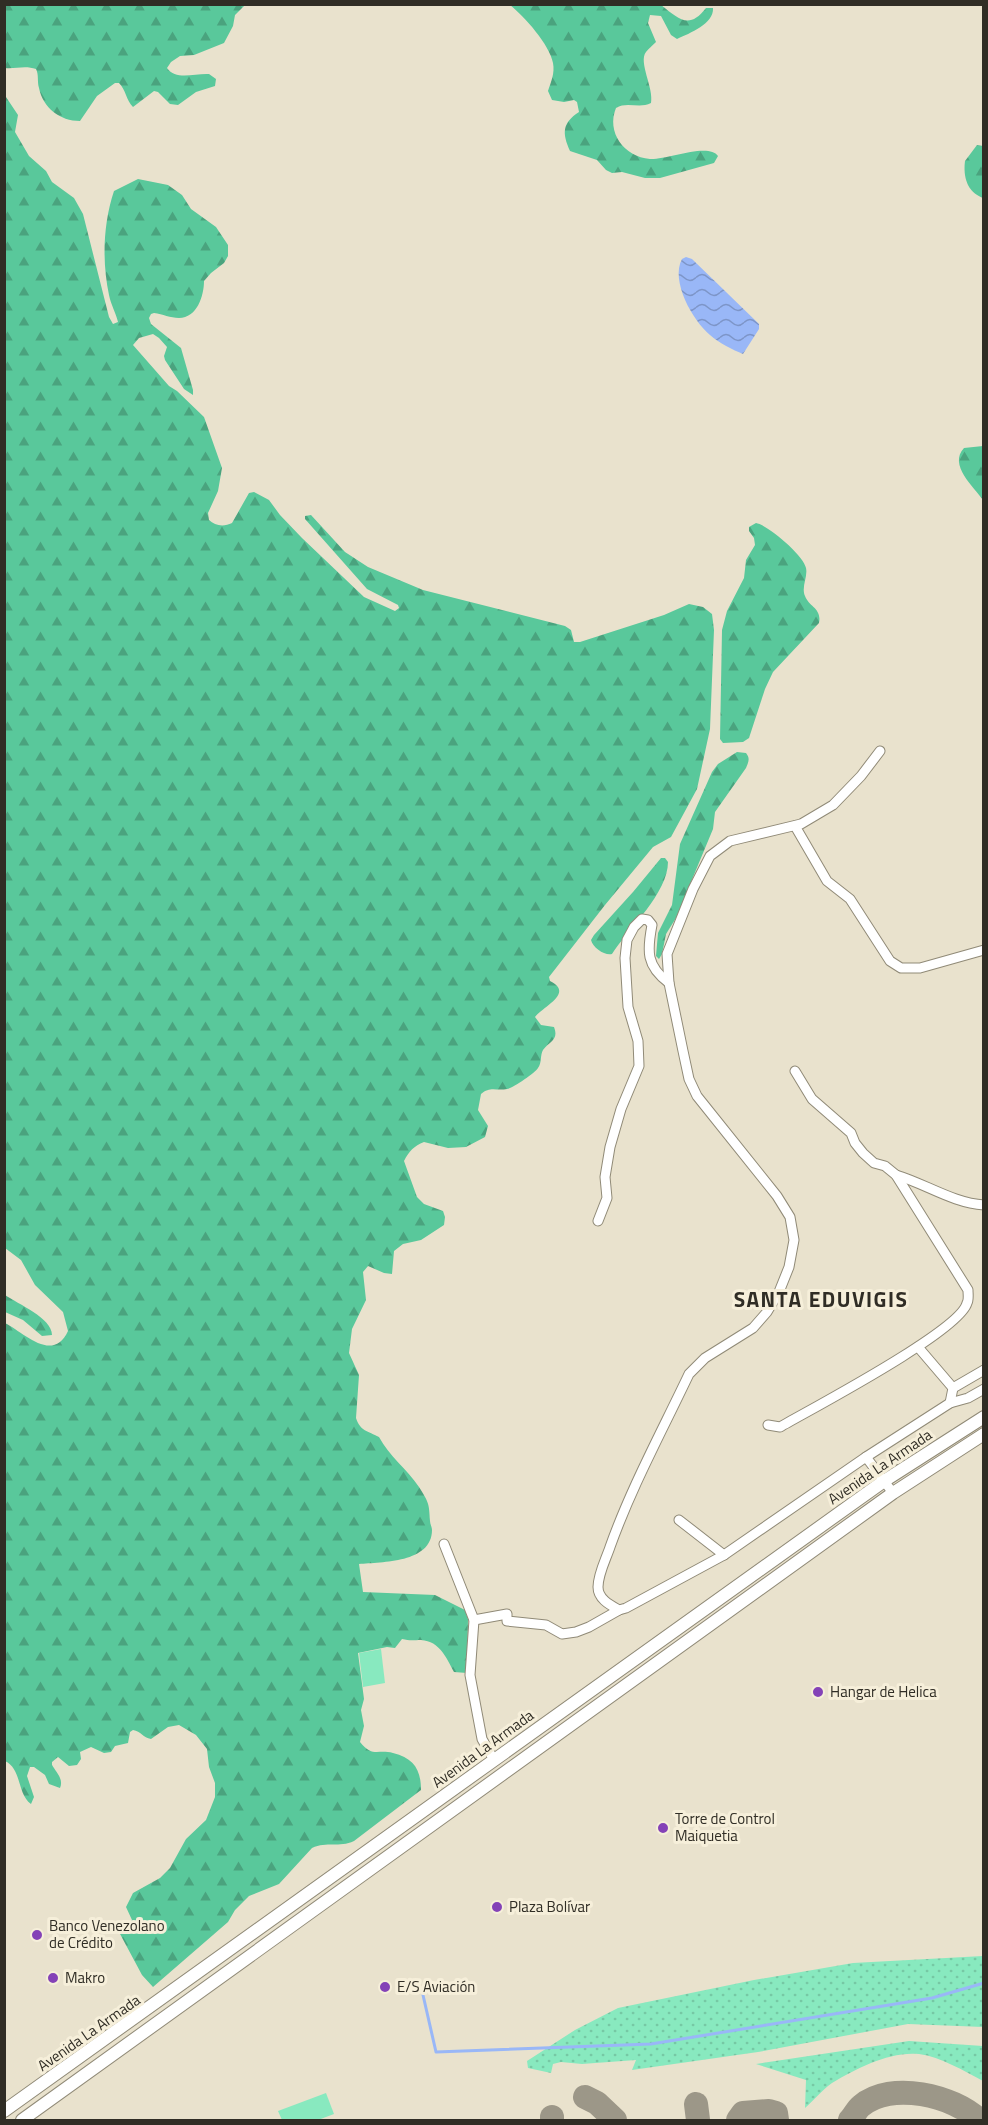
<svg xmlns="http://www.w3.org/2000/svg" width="988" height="2125" font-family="'Titillium Web',sans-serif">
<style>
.grass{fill:url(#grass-dots)}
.forest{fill:url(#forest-firs)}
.garden{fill:#88e9bf}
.water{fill:url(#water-waves)}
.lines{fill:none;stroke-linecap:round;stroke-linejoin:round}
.stream{stroke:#99b7f7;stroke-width:3}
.taxiway{stroke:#9c9788;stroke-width:24}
.minor-casing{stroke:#908a77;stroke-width:11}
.secondary-casing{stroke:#908a77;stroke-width:14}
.minor{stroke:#fff;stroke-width:9}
.secondary{stroke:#fff;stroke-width:12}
.poi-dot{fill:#8442b7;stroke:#f6efda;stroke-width:2}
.labels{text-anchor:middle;stroke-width:6;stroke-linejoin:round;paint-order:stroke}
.street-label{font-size:15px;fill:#302d25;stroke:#f6efda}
.poi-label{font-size:15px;fill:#302d25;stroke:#f6efda;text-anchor:start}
.district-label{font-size:21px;font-weight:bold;letter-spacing:1.5px;fill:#302d25;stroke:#f6efda}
</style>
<defs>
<pattern id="grass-dots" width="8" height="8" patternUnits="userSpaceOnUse" patternTransform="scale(1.5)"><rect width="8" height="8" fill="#88e9bf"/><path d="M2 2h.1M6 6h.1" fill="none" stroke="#76c8a4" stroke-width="1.8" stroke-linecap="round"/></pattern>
<pattern id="forest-firs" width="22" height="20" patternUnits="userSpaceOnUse" patternTransform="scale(1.5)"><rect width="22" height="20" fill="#59c89b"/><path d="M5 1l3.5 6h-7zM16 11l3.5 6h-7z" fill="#4aa37e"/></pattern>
<pattern id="water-waves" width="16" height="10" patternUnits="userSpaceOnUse" patternTransform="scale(1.5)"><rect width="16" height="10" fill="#99b7f7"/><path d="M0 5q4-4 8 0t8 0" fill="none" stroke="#7d95c8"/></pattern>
</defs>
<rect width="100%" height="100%" fill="#e9e2cd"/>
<g class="grass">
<polygon points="983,1956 983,2027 908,2024 758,2052 632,2070 636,2060 582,2064 561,2062 553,2064 551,2073 528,2068 527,2061 575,2030 618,2008 754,1980 853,1963"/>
<path d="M909,2041L983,2046V2081C964,2071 941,2057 919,2054C890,2051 857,2068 832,2083C822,2090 814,2100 805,2108L806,2080L756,2064Z"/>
</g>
<g class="forest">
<path d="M4,5L5,4L245,5L235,15L233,26L224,43L194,55L180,56L171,62L167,68C176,81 195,73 209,74L216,79L215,86L196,92L178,105L170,104L158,92L154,91L133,107C126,100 126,90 119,83H115L97,96L80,121C60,121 43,108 39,88C37,81 39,75 36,69C25,65 16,69 5,68Z"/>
<path d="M510,5H661C679,19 689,30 706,8H713C714,24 690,33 677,39L671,35L661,16L650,15L648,23L656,42C653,45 649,48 646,52C638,62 654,88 651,103C639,109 627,101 616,108C606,132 624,157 650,159C666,160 709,142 718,156L714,163L660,178H645L622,172L612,173L606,170L597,160L570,151C562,133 562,123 579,112L577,102L574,100L564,102L552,100L548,91C551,82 555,73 553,63C550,45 524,16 510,5Z"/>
<path d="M4,94L18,115L15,132L29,156L46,171L52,182L74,198L83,214L109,317L113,324L118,322C116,313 111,305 109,295C102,262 103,224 114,191L138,179L168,185L182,195L191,209L216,227L228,245V256L224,263L211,273L204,281C204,296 197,318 179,318C170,318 163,314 154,313L151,314L149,318L151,324L181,348L193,390V395L184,389L165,360L164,356L167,347L159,338L153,334L139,338L133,345L169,386L177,391L204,417L222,468L218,491L208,513L209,520C215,526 224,527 232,523L249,493L254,492L269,500L280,515L302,538L364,597L395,611L399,608L398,605L367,589L305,519V516L311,515L345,552L368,567L423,590L565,626L571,630L574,642H580L664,615L689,604L703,607L712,614L714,630L710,729L697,789L671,837L653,847L605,905L549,977L550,981C575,993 542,1007 535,1017L541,1025L554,1027C559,1040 550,1041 543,1050C540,1055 542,1063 538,1068C535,1073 513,1088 507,1089C496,1091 490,1086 481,1094L478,1110L488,1126L485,1137L466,1147L448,1148L424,1142C414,1146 409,1151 404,1161L417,1197L424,1204L443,1211L445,1217L444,1225L421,1240L403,1244L394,1251L392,1274L384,1273L368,1266L363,1272L366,1300L352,1329L349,1353L359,1375L356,1418C360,1431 368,1431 379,1437C389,1456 407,1469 419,1487C429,1503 429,1503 430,1521C430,1524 432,1527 432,1530C432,1563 382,1562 359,1564L363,1592L435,1595L465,1610L468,1619L467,1673L454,1672C447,1659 440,1641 421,1640C414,1640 410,1641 402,1639L395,1648L387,1647L358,1653L364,1699L361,1710L364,1726L360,1742C373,1758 377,1749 393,1753C414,1758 421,1770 421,1790L354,1841C339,1848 327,1841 312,1848L279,1884L249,1896L235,1910L228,1922L153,1987L142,1975L119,1932L132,1920L126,1907L133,1893L160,1878L170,1868L186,1839L206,1820L215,1797V1783L209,1767L207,1749L196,1735L179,1725L168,1727L151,1739C143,1738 141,1731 133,1730L130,1732L128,1743L115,1746L111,1752L104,1753L91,1747L80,1752L81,1759L77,1765L69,1766L58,1757L52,1762V1765C56,1772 64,1779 60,1788L49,1784L45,1775L34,1767H30L27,1776L34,1797L31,1804C17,1794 22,1769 5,1761V1323C23,1332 53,1364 68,1331L63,1312L35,1285L21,1260L5,1248Z"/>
<path d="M977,145L983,146V198C967,192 963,177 965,161Z"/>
<path d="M983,446H984L983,500C974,487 948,465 964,448Z"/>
<path d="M756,523C768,525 804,556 806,568C808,577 801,587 805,596C809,607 822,608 819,623L773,672L765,689L749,738L743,742L723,743L720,739L722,630L727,611L744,578L746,560L755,545L754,538L749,531V527Z"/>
<path d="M737,752L746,753C750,758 749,761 746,768L715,812L713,829L676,918L666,934L662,954L659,959L656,956L658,933L672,905L680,844L712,772L718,764Z"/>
<path d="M661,858H665L668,862C668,893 629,928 612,954C605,956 593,948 591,940L594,935L633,892Z"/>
<path d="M5,1295C18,1304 52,1318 52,1335L42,1336L23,1320L5,1312Z"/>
</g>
<g class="garden">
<polygon points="381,1649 385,1683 363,1687 359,1653"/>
<polygon points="326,2093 334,2114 318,2120 282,2120 278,2111"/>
</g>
<path class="water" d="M686,257L692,259L759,324V329L743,354C733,350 719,343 710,335C693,321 670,281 682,259Z"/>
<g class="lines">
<polyline class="stream" points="423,1995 436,2052 651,2044 932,1998 984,1983"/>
<g class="taxiway">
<polyline points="585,2097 597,2103 615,2120"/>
<polyline points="696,2104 698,2120"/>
<polyline points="552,2120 552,2117"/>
<polyline points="738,2120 743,2113 769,2111 776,2113 777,2120"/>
<path d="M850,2120C854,2116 857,2109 861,2106C891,2080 954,2096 979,2120"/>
</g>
<defs>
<g id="minor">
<path d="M880,751L861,776L833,805L801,824L730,841L710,856L693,889L667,954L669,983L683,1051L689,1079L697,1096L777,1196L790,1217L794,1240L789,1267L779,1292L767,1312L753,1328L705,1358L689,1374C662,1431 631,1488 610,1547C606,1559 598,1574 598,1587C598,1599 610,1605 619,1610L626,1608L724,1555L866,1457L950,1403L968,1398L984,1389"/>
<polyline points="795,826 827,881 850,899 890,961 901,968 920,968 984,950"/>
<path d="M896,1175C926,1184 953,1203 984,1205"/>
<path d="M598,1221L607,1198L605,1177L610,1147L621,1109L639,1066L638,1041L628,1007L625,958L627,940L634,927L642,919L648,920L652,925C647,951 646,966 669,983"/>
<polyline points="918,1347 953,1388 950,1403"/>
<polyline points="953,1388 984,1370"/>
<path d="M768,1425L780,1427C811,1409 960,1331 967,1303C969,1300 968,1294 968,1290L896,1175L885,1166L874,1163L863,1153L855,1143L851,1133L812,1099L795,1071"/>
<polyline points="866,1457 893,1493"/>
<polyline points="679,1520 724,1555"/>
<polyline points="444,1544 474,1620 470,1675 482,1739 494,1760"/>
<polyline points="474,1620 507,1614 507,1621 546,1625 562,1634 576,1632 589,1627 619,1610"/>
</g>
<g id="secondary">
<polyline points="4,2111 884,1481 984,1417"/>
<polyline points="22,2120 893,1493 984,1434"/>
</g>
</defs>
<use href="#minor" class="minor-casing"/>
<use href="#secondary" class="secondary-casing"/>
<use href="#minor" class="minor"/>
<use href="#secondary" class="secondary"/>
</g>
<g class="poi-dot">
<circle cx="818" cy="1692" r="6"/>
<circle cx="663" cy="1828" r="6"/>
<circle cx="497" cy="1907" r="6"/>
<circle cx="37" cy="1935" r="6"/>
<circle cx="53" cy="1978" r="6"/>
<circle cx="385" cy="1987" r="6"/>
</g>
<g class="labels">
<g class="street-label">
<text transform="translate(880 1467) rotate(-34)" y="5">Avenida La Armada</text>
<text transform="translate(483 1749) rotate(-36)" y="5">Avenida La Armada</text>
<text transform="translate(89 2033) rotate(-35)" y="5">Avenida La Armada</text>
</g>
<g class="poi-label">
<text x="830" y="1697">Hangar de Helica</text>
<text x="675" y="1824">Torre de Control<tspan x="675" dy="17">Maiquetia</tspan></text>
<text x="509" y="1912">Plaza Bolívar</text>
<text x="49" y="1931">Banco Venezolano<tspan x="49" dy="17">de Crédito</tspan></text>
<text x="65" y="1983">Makro</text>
<text x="397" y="1992">E/S Aviación</text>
</g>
<g class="district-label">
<text x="821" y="1307">SANTA EDUVIGIS</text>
</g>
</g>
<rect width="988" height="2125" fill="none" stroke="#302d25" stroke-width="12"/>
</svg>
